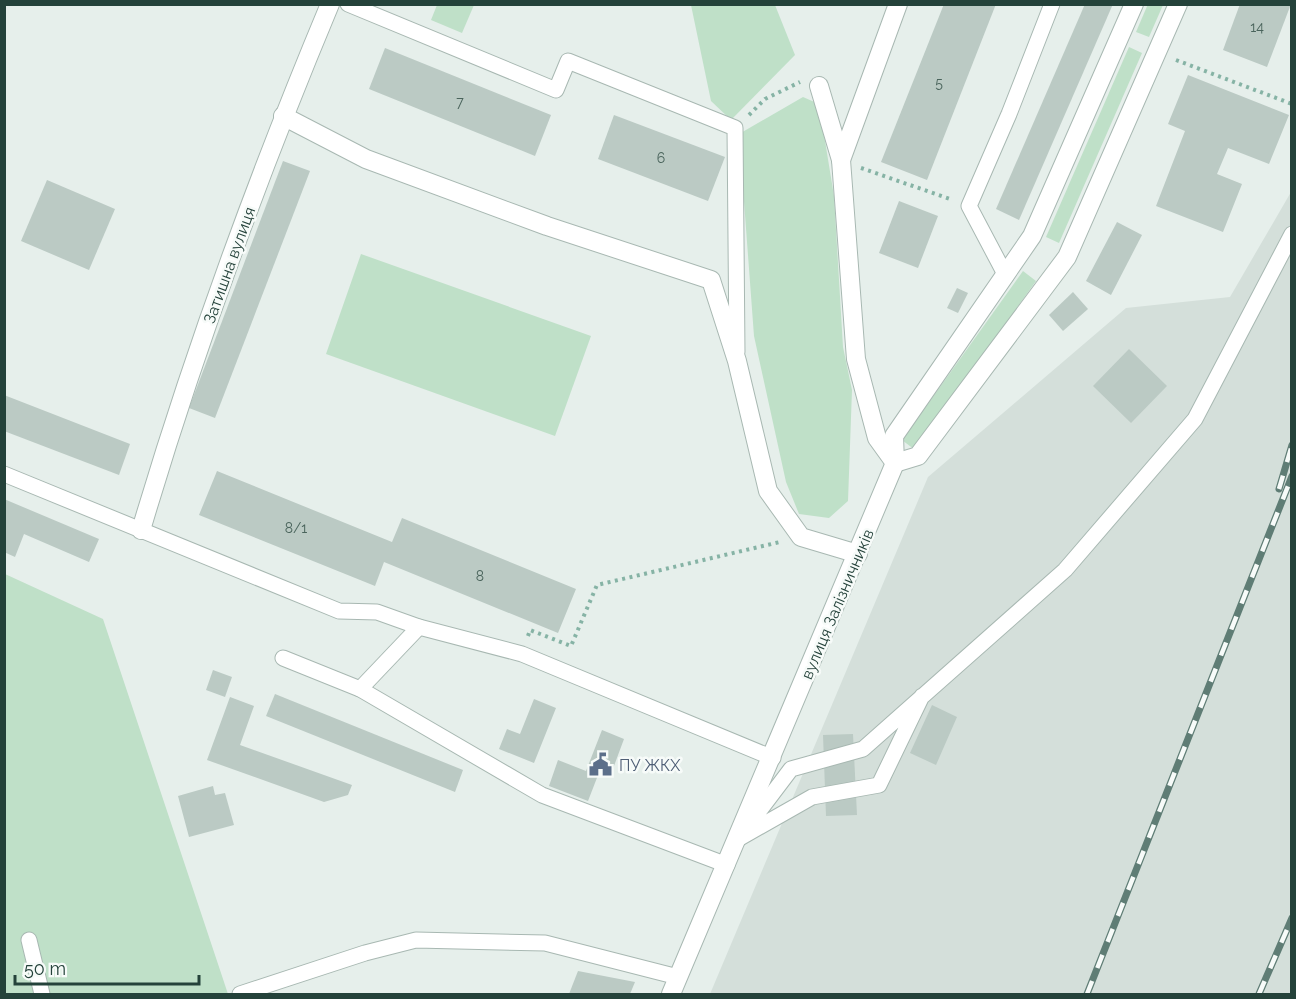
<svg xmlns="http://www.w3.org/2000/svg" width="1296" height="999" font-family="Raleway,sans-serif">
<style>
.built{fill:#d4dfda}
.green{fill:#bfe0c8}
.building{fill:#bbcac4}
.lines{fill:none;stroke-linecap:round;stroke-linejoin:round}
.service-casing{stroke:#a8b8b2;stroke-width:17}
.minor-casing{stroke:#a8b8b2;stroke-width:20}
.tertiary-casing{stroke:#a8b8b2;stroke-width:20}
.path{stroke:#86b3a5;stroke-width:4;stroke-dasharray:3 4.5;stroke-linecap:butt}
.service{stroke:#fff;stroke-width:15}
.minor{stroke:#fff;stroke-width:18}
.tertiary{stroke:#fff;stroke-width:18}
.rail-casing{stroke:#5f7d75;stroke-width:7}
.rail{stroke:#f7fbf9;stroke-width:4.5;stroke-dasharray:14;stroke-linecap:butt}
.labels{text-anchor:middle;stroke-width:5;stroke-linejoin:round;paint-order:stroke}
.number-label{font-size:14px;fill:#4a645c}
.street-label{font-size:16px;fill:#24423a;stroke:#f7fbf9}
.service-label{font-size:16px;fill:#4e5e75;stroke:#f7fbf9;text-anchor:start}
</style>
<rect width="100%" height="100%" fill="#e6efeb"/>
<polygon class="built" points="1291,192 1291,994 710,994 928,477 1126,308 1230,297"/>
<g class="green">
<polygon points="1148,4 1163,5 1149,37 1136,32"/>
<polygon points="437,5 474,5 462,33 431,20"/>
<polygon points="691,5 775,5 795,55 731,120 711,101"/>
<polygon points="1129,47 1142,53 1059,243 1046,237"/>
<polygon points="803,97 819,104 834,196 843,347 852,390 848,501 829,518 799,514 786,482 754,336 739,134"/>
<polygon points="361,254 591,336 555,436 326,354"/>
<polygon points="1023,271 1036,281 915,450 902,440"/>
<polygon points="5,574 103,619 228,994 5,994"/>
</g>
<g class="building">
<polygon points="944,4 996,4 927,180 881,162"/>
<polygon points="1085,4 1113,4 1019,220 996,209"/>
<polygon points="1240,4 1291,4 1267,67 1223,50"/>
<polygon points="385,48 551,115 535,156 369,89"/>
<polygon points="1188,75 1289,115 1269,164 1228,148 1217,174 1242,184 1223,232 1156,206 1185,131 1168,124"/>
<polygon points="614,115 725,157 708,201 598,159"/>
<polygon points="283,161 310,171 215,418 189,408"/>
<polygon points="47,180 115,209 89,270 21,241"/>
<polygon points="899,201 938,216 918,268 879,253"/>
<polygon points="1117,222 1142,235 1111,295 1086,281"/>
<polygon points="957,288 968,293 958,313 947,308"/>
<polygon points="1073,292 1088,309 1063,331 1049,315"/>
<polygon points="1129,349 1167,386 1131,423 1093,386"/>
<polygon points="4,395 130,444 119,475 4,431"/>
<polygon points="217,471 392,542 402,518 576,589 558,633 384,562 375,586 199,515"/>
<polygon points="4,499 99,539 89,562 24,534 15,557 4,552"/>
<polygon points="213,670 232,677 225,697 206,690"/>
<polygon points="275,694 463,770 455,792 266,716"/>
<polygon points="230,697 254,706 240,745 352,785 348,795 324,802 207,760"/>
<polygon points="534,699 556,708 534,763 499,749 507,729 520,734"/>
<polygon points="932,705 957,717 936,765 910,753"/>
<polygon points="602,730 624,739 611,774 600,770 588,801 549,786 558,760 586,771"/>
<polygon points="853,734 857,815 826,816 823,735"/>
<polygon points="213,786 215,795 225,793 234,825 189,837 178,796"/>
<polygon points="578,971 635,982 630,994 569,994"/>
</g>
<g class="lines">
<defs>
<g id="service">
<polyline points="348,4 556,90 568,61 735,128 737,352"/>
<polyline points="1006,276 969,206 1009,114 1052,4"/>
<polyline points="4,474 339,611 377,612 419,627 522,654 773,758"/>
<polyline points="283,658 360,689 542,795 727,865"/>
<polyline points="360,689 419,627"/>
<polyline points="922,696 879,785 812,797 738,839 791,769 863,749 1065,570 1195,419 1292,234"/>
<polyline points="29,940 42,994"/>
<polyline points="240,994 365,953 416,940 545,943 678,977"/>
</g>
<g id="minor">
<polyline points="819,86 841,160 856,359 877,438 895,463"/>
<polyline points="283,116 366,159 547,226 711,280 737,361 768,491 801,537 858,554"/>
<polyline points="841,160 898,4"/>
<polyline points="895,463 918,456 1067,257 1178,4"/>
<polyline points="895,463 894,436 1032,236 1134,4"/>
<path d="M141,530C194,351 258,176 330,4"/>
</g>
<polyline id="tertiary" points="671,994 895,463"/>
</defs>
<use href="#service" class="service-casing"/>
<use href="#minor" class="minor-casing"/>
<use href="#tertiary" class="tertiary-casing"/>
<g class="path">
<polyline points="1176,60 1292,104"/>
<polyline points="749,115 765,99 800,82"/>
<polyline points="861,168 953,200"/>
<polyline points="528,636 530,630 571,646 597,585 780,542"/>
</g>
<use href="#service" class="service"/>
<use href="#minor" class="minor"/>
<use href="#tertiary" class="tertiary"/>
<defs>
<g id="rail">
<polyline points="1279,489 1292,445"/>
<polyline points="1087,994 1292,476"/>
<polyline points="1259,994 1292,918"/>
</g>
</defs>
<use href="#rail" class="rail-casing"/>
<use href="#rail" class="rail"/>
</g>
<defs>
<symbol id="civic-bare" viewBox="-9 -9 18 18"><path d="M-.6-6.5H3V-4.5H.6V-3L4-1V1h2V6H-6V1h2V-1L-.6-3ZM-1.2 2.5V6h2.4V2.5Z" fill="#5c6f8a" stroke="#f7fbf9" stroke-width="2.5" paint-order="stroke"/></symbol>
</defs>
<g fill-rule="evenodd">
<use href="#civic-bare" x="584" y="748" width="33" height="33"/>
</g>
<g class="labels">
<g class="number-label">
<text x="1257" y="32">14</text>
<text x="939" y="88">5</text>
<text x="460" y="107">7</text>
<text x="661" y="163">6</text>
<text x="296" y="533">8/1</text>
<text x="480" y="581">8</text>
</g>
<g class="street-label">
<text transform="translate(229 265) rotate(-70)" y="6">Затишна вулиця</text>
<text transform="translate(837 604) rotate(-67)" y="6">вулиця Залізничників</text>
</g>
<g class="service-label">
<text x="619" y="771">ПУ ЖКХ</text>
</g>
</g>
<rect width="1296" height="999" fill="none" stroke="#24423a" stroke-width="12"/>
<path d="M15 975v9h184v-9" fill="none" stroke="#24423a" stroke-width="3"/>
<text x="24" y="975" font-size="18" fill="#24423a" stroke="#f7fbf9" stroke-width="4.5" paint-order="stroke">50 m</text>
</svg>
